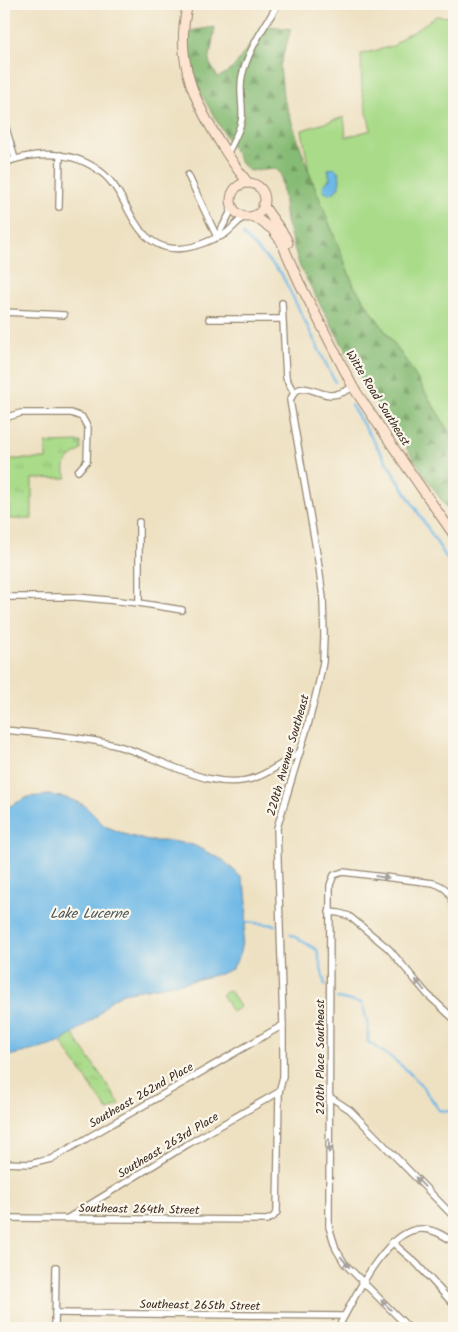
<svg xmlns="http://www.w3.org/2000/svg" width="458" height="1332" font-family="Kalam,sans-serif">
<style>
.grass{fill:#a9db89;stroke:#728254}
.forest{fill:url(#forest-firs);stroke:#60724a}
.park{fill:url(#park-tufts);stroke:#728254}
.water{fill:#6db8e6;stroke:#547182}
.lines{fill:none;stroke-linecap:round;stroke-linejoin:round}
.stream{stroke:#6db8e6;stroke-width:2.5}
.street-casing{stroke:#948670;stroke-width:8}
.secondary-casing{stroke:#948670;stroke-width:11}
.street{stroke:#fff;stroke-width:5.5}
.secondary{stroke:#fde4d1;stroke-width:9}
.oneway{fill:#a79f9a}
.labels{text-anchor:middle;stroke-width:4.5;stroke-linejoin:round;paint-order:stroke}
.street-label{font-size:12px;fill:#3b2a1e;stroke:#fbf7ec}
.water-label{font-size:14px;font-style:italic;fill:#4a555a;stroke:#fbf7ec}
</style>
<defs>
<pattern id="forest-firs" width="22" height="20" patternUnits="userSpaceOnUse" patternTransform="scale(1.25)"><rect width="22" height="20" fill="#86bb75"/><path d="M5 1l3.5 6h-7zM16 11l3.5 6h-7z" fill="#6f985f"/></pattern>
<pattern id="park-tufts" width="24" height="20" patternUnits="userSpaceOnUse" patternTransform="scale(1.25)"><rect width="24" height="20" fill="#a9db89"/><path d="M3 7l-1-3M5 7V3M7 7l1-3M15 17l-1-3M17 17v-4M19 17l1-3" fill="none" stroke="#92bc76"/></pattern>
</defs>
<rect width="100%" height="100%" fill="#fbf7ec"/>
<filter id="ink" filterUnits="userSpaceOnUse"><feTurbulence type="fractalNoise" baseFrequency=".02" numOctaves="2"/><feDisplacementMap in="SourceGraphic" scale="10" xChannelSelector="R" yChannelSelector="G"/><feConvolveMatrix kernelMatrix="1 2 1 2 8 2 1 2 1" color-interpolation-filters="sRGB"/></filter>
<filter id="wash" filterUnits="userSpaceOnUse"><feTurbulence type="fractalNoise" baseFrequency=".0096" numOctaves="4" result="noise"/><feDisplacementMap in="SourceGraphic" scale="20" xChannelSelector="R" yChannelSelector="G"/><feGaussianBlur stdDeviation="1.12" result="paint"/><feColorMatrix in="noise" values="0 0 0 0 0 0 0 0 0 0 0 0 0 0 0 0 0 1.4 0 .05"/><feComposite in="paint" operator="in"/></filter>
<g filter="url(#wash)">
<rect width="100%" height="100%" fill="#eee1c2"/>
<g class="grass">
<polygon points="436,16 454,17 454,440 408,364 354,286 309,172 302,130 344,117 346,137 371,130 362,91 361,54 393,46 407,34 413,32"/>
<polygon points="230,990 240,1007 232,1012 222,994"/>
</g>
<polygon class="forest" points="264,25 291,29 280,66 283,96 309,172 354,286 408,364 454,440 454,519 366,388 300,267 286,221 281,174 276,169 249,171 242,164 197,87 188,69 183,32 215,27 209,62 218,78 233,68"/>
<g class="park">
<path d="M81,442V450C70,458 60,462 67,478L32,479V519H9L8,459H46V443Z"/>
<polygon points="73,1034 120,1104 108,1111 61,1042"/>
</g>
<g class="water">
<path d="M334,168L339,172C341,182 340,191 330,194L324,192L323,185L330,179L328,169Z"/>
<polygon points="49,795 67,798 84,805 105,826 127,835 148,841 171,841 193,845 223,860 241,877 246,891 247,902 246,922 239,957 232,969 220,974 186,982 123,993 110,1001 96,1017 59,1043 43,1048 4,1057 4,809 28,797"/>
</g>
<g class="lines">
<g class="stream">
<polyline points="243,235 281,273 335,382"/>
<polyline points="351,405 454,570"/>
<polyline points="246,922 275,925"/>
<polyline points="290,934 317,950 325,985"/>
<path d="M337,998L362,1003L368,1025V1042C400,1062 419,1078 439,1110L454,1112"/>
</g>
</g>
</g>
<g filter="url(#ink)">
<g class="lines">
<defs>
<g id="street">
<polyline points="4,121 15,159"/>
<path d="M227,154C233,142 240,131 242,118C243,104 239,90 242,76C248,50 265,26 278,4"/>
<path d="M4,163C36,151 73,150 101,172C117,184 125,206 135,222C154,253 181,254 211,240C215,238 221,237 225,234C232,229 238,221 245,216"/>
<polyline points="188,175 217,237"/>
<polyline points="59,207 60,155"/>
<polyline points="217,237 229,215 232,206"/>
<polyline points="4,312 64,315"/>
<polyline points="209,319 282,319"/>
<path d="M294,393C304,382 318,395 331,395C339,395 346,391 353,387"/>
<polyline points="4,418 21,413 71,413 82,417 88,428 87,461 78,471"/>
<polyline points="4,597 76,597 139,603 182,610"/>
<polyline points="139,603 139,522"/>
<path d="M4,730C40,734 78,736 114,745C158,755 212,795 257,777C272,771 286,761 300,752"/>
<polyline points="329,912 339,913 349,916 389,949 427,994 454,1019"/>
<polyline points="330,1097 350,1110 454,1217"/>
<polyline points="4,1163 30,1164 51,1159 283,1025"/>
<polyline points="4,1218 267,1220 273,1217 277,1212 279,1092 283,1077 283,1025 277,828 308,725 319,682 323,662 324,636 323,598 318,560 291,406 290,400 294,393 286,378 282,303"/>
<polyline points="68,1218 188,1144 279,1092"/>
<polyline points="392,1242 417,1264 454,1305"/>
<polyline points="55,1313 344,1316"/>
<polyline points="55,1328 56,1267"/>
<path d="M338,1328C353,1301 386,1228 422,1229C434,1229 444,1236 454,1242"/>
<path d="M409,1328L345,1264L336,1249L329,1227L330,885L334,875L343,872L433,883C447,887 452,894 454,908"/>
</g>
<g id="secondary">
<path d="M188,4C173,60 196,106 226,152C233,163 240,173 248,183"/>
<circle cx="248" cy="200" r="17"/>
<polyline points="263,205 285,236 288,243"/>
<polyline points="253,216 272,229 281,241 299,282 353,387 404,463 454,535"/>
</g>
</defs>
<use href="#street" class="street-casing"/>
<use href="#secondary" class="secondary-casing"/>
<use href="#street" class="street"/>
<use href="#secondary" class="secondary"/>
</g>
<defs><path id="oneway-solid" d="M-6-.8H1V-3.2L6.5 0L1 3.2V.8H-6Z" transform="scale(1.25)"/></defs>
<g class="oneway">
<use href="#oneway-solid" transform="translate(382 877) rotate(7)"/>
<use href="#oneway-solid" transform="translate(420 985) rotate(-130)"/>
<use href="#oneway-solid" transform="translate(329 1146) rotate(90)"/>
<use href="#oneway-solid" transform="translate(420 1182) rotate(-134)"/>
<use href="#oneway-solid" transform="translate(345 1262) rotate(51)"/>
<use href="#oneway-solid" transform="translate(386 1305) rotate(-135)"/>
</g>
</g>
<g class="labels">
<g class="street-label">
<text transform="translate(378 398) rotate(58)" y="4">Witte Road Southeast</text>
<text transform="translate(288 755) rotate(-74)" y="4">220th Avenue Southeast</text>
<text transform="translate(320 1057) rotate(-90)" y="4">220th Place Southeast</text>
<text transform="translate(141 1095) rotate(-30)" y="4">Southeast 262nd Place</text>
<text transform="translate(168 1145) rotate(-31)" y="4">Southeast 263rd Place</text>
<text transform="translate(139 1209) rotate(1)" y="4">Southeast 264th Street</text>
<text transform="translate(200 1305) rotate(1)" y="4">Southeast 265th Street</text>
</g>
<g class="water-label">
<text x="89" y="918">Lake Lucerne</text>
</g>
</g>
<rect width="458" height="1332" fill="none" stroke="#fbf7ec" stroke-width="20"/>
</svg>
